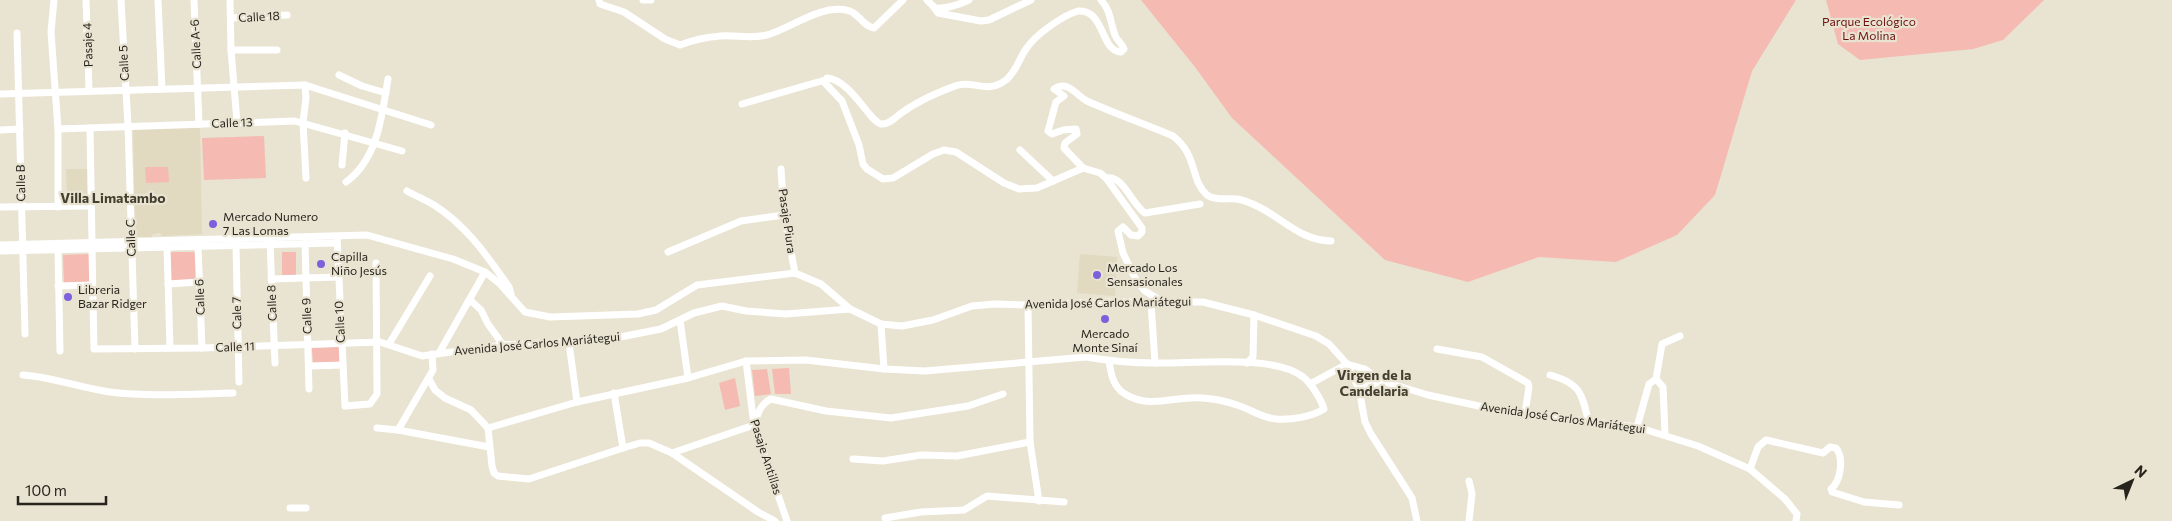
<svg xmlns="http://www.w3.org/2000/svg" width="2172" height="521" font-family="Commissioner,sans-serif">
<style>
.built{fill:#e1d9c0}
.green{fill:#f5bab1}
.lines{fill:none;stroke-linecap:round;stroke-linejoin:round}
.minor{stroke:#fff;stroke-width:7}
.poi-dot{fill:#7b61db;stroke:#e9e3d1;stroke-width:2}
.labels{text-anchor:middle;stroke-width:4.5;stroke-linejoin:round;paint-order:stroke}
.street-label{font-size:12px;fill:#26241d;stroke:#e9e3d1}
.park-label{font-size:12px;fill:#6c100e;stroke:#e9e3d1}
.poi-label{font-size:12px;fill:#26241d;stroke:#e9e3d1;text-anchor:start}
.neighbourhood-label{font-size:14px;font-weight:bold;fill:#443f30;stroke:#e9e3d1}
</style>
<rect width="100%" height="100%" fill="#e9e3d1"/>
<g class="built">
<polygon points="200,128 202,234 162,236 160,233 153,234 151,238 138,237 135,235 133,130"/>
<polygon points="66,169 87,169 88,197 67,197"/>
<polygon points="1080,254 1117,257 1115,296 1077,293"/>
</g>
<g class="green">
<polygon points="1141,0 1796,0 1752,71 1715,195 1677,235 1616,262 1539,257 1468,282 1385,260 1232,118 1195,67"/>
<polygon points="1826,0 2044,0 2003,40 1973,49 1860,60 1838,44"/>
<polygon points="264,136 266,178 204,180 202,138"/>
<polygon points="145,167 168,167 169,182 146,183"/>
<polygon points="170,252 196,252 197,280 171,281"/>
<rect x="282" y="252" width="14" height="23"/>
<polygon points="90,254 91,284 64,285 63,255"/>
<polygon points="339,347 340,362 313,363 312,348"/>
<polygon points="789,368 791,394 775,394 772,369"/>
<polygon points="767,369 771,394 755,396 752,370"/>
<polygon points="735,378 740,406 725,410 719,383"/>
</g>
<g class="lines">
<g class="minor">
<polyline points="54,0 51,32 58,129 58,207"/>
<polyline points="86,0 89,91"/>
<polyline points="121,0 128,126 135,349"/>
<polyline points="158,0 162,89"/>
<polyline points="194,0 199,124"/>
<polyline points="230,0 231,50 237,122"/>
<path d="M599,0L600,4L624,12L665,39L680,45C693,40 707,37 721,36C737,35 751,39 767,35C791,28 820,5 846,10C858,11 863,27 874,28L903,0"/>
<polyline points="643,0 651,0"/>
<path d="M927,0L935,8C947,9 958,5 969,0"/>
<path d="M1101,0C1111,11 1110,22 1115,35C1117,41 1122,43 1124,49L1121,52C1100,51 1105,9 1078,11C1062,16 1036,34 1026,49C1019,59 1016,72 1006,80C986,95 973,79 955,86C936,93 916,102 900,114C895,118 888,125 881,124C869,121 851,80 827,78L825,83L842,101L859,145L863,164L867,169L883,179L893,178L933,154L944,150L956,152L1004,183L1019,189L1037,188L1083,168L1100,173L1106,178L1142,228V232L1138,236L1131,235L1123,227L1118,231L1123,253L1137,282L1145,291L1163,302"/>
<polyline points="933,6 938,13 981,21 989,20 1031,0"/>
<polyline points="231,18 287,15"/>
<polyline points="17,33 25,334"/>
<polyline points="231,50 277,50"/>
<polyline points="339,75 362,86 386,93"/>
<polyline points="305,85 306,98 303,122 306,178"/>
<polyline points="0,94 305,85 431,125"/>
<polyline points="742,104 825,80"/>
<polyline points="90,128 92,243"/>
<polyline points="58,129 295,121 402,151"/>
<polyline points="0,130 20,129"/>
<polyline points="1020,150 1053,181"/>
<polyline points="342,165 345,133"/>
<path d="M1083,168L1064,148L1065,143L1077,134L1076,129L1063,130L1052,134L1048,131L1056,102L1064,96L1054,89C1067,79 1077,96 1087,101C1116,114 1145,124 1173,136C1198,155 1190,180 1207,195C1215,201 1228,198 1237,199C1244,200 1253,204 1259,207C1285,220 1300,240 1331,241"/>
<polyline points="781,169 784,215 795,273"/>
<path d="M1106,178C1123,174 1132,205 1145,213L1200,204"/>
<path d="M346,182C378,159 382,115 388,79"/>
<path d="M407,191C416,196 426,200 434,205C466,225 488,257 509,287L511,294"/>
<polyline points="0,207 91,206"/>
<polyline points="337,237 345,406 370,404 377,394 376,263"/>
<polyline points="270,243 275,363"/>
<polyline points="305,243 309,389"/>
<polyline points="0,245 367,235 453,259 485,272 499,283 525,312 550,317 638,314 656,310 697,285 795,273 821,284 850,309"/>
<polyline points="236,245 239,382"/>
<polyline points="198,246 202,348"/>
<polyline points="167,247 170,348"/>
<polyline points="92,249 94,349 202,348 380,342 422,356 503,345 605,340 661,329 694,313 722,306 746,311 786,314 850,309 881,324 902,326 933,320 972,306 995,304 1028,305 1096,302 1203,302 1254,315 1316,336 1329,344 1347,364 1365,369 1382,381 1428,395 1502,411 1637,427 1698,446 1750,469 1785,499 1797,514 1796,521"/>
<polyline points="58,250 60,351"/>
<polyline points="0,251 337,243"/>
<polyline points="668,252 741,221 784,215"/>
<polyline points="271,279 338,277"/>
<polyline points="168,284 199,282"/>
<polyline points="58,286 92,285"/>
<polyline points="470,300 481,310 488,324 503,345"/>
<polyline points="1151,303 1155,363"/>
<polyline points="1028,305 1030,442 1039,501"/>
<polyline points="680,320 688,378"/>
<polyline points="881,324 884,369"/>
<polyline points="569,343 577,402"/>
<polyline points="389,344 430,276"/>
<polyline points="1437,349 1482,357 1528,383 1529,387 1525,413"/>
<polyline points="439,353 485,272"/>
<polyline points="746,361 754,425 787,521"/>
<polyline points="1247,363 1253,357 1254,315"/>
<polyline points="309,366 343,365"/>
<path d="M23,375C53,377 80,388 110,392C150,397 193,394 233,393"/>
<path d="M1550,375C1579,383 1582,392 1588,420"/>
<polyline points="429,379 435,390 445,398 471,410 488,428 492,466 494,473 498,476 529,479 623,448 640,443 649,443 672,453 758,512 775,521"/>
<polyline points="1310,384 1347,364 1359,389 1365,422 1371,434 1412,498 1417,521"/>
<polyline points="1359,389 1382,381"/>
<polyline points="614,393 623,448"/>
<polyline points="1637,427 1649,384 1656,379"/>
<polyline points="377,428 398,430 489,447"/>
<path d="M488,428L577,402L688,378L746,361L806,360L884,369L925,371L1086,357C1109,361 1132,363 1155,363C1190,364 1276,354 1303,377C1311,383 1321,399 1324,409C1311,417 1292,420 1276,419C1262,418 1250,409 1237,405C1226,401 1215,399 1203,398C1177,395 1150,410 1125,394C1113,387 1111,374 1109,361"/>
<polyline points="398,430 433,370 432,354"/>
<polyline points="1665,435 1663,387 1656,379 1662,344 1680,336"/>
<path d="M672,453L754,425C758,414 760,404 771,399L826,411L891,418L968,406L1003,394"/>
<polyline points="853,459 883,461 921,455 957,456 1030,442"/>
<path d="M1750,469L1758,447L1766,440L1823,453L1830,447L1836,448C1844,458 1841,481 1831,489L1832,492L1864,502L1899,505"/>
<polyline points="290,508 306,508"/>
<polyline points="885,518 921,512 964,510 987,496 1064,502"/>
<polyline points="1469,521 1472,494 1469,481"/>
</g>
</g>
<g class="poi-dot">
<circle cx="213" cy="224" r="5"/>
<circle cx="321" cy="264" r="5"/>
<circle cx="1097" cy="275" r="5"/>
<circle cx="68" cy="297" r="5"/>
<circle cx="1105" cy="319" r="5"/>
</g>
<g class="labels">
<g class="street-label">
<text transform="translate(259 17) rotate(-3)" y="4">Calle 18</text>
<text transform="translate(196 44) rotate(-93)" y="4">Calle A-6</text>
<text transform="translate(88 45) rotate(-92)" y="4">Pasaje 4</text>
<text transform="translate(124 63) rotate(-93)" y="4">Calle 5</text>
<text transform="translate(232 123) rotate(-2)" y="4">Calle 13</text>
<text transform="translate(21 183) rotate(-91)" y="4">Calle B</text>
<text transform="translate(787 221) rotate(82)" y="4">Pasaje Piura</text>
<text transform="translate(131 238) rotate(-92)" y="4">Calle C</text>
<text transform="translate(200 297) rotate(-92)" y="4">Calle 6</text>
<text transform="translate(272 303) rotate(-92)" y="4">Calle 8</text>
<text transform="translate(1108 303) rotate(-1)" y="4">Avenida José Carlos Mariátegui</text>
<text transform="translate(237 313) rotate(-91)" y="4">Cale 7</text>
<text transform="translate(307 316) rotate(-92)" y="4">Calle 9</text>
<text transform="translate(340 322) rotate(-93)" y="4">Calle 10</text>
<text transform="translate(537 344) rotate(-5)" y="4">Avenida José Carlos Mariátegui</text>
<text transform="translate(235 347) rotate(-2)" y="4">Calle 11</text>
<text transform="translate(1563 418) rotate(8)" y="4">Avenida José Carlos Mariátegui</text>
<text transform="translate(766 457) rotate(72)" y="4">Pasaje Antillas</text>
</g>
<g class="park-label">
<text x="1869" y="26">Parque Ecológico<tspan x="1869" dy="14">La Molina</tspan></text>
</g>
<g class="poi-label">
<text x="223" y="221">Mercado Numero<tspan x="223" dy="14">7 Las Lomas</tspan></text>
<text x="331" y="261">Capilla<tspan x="331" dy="14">Niño Jesús</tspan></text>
<text x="1107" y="272">Mercado Los<tspan x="1107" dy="14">Sensasionales</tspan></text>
<text x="78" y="294">Libreria<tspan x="78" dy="14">Bazar Ridger</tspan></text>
<text x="1105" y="338" text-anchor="middle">Mercado<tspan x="1105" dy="14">Monte Sinaí</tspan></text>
</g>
<g class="neighbourhood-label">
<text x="113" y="203">Villa Limatambo</text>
<text x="1374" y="380">Virgen de la<tspan x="1374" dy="16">Candelaria</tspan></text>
</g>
</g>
<g transform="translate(2132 481) rotate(43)" stroke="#e9e3d1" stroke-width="4" paint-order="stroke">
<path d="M0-4L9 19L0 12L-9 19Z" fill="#26241d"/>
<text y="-8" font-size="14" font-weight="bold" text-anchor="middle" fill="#26241d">N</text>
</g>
<path d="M18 496v8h88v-8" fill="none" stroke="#26241d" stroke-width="2.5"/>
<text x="25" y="496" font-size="15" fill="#26241d" stroke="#e9e3d1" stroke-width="4" paint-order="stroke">100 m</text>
</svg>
